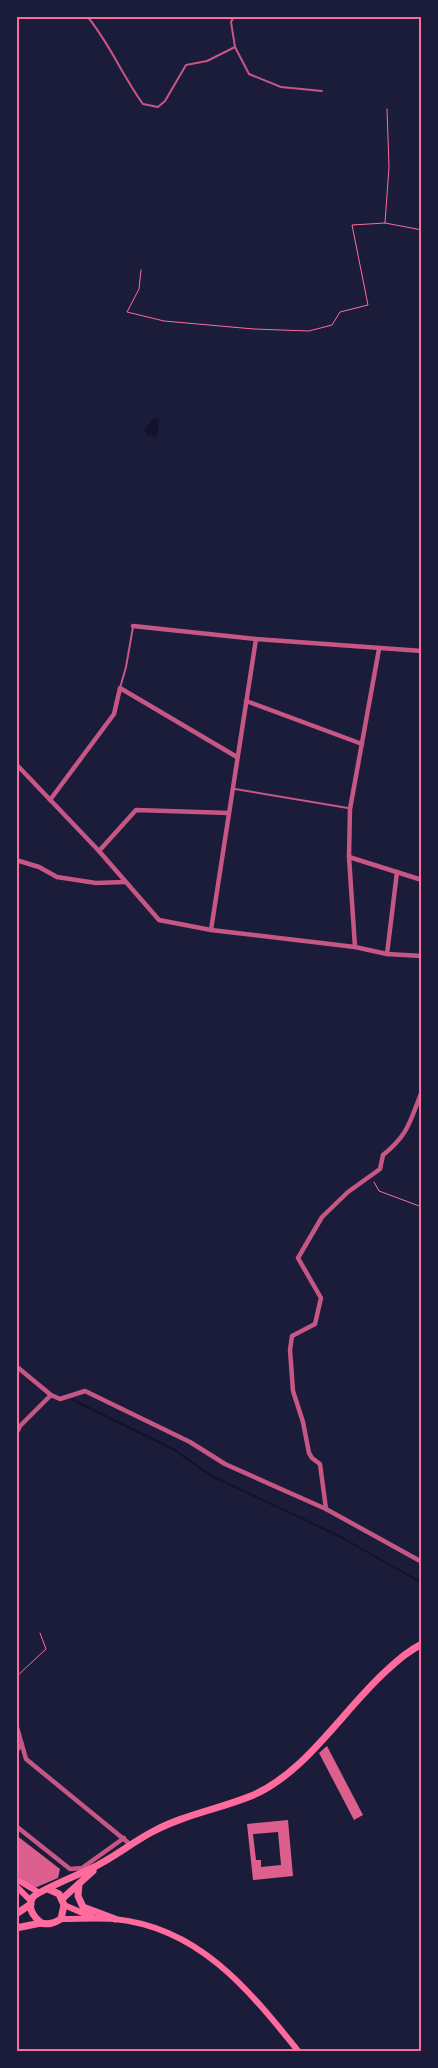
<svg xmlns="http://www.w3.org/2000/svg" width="438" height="2068" font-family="'Nunito Sans',sans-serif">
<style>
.water{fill:#12122b}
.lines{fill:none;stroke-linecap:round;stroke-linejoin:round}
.stream{stroke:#12122b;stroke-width:2}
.building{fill:#dd5f8e;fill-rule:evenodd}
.path{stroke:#ff6b9d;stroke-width:1}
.service{stroke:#c65784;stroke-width:2}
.minor{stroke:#c65784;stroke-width:4.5}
.secondary{stroke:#ff6b9d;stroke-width:6}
.trunk{stroke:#ff6b9d;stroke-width:7}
.neatline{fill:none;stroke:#ff6b9d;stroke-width:2}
</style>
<rect width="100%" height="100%" fill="#1b1b3a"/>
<polygon class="water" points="154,418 159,419 157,437 147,435 145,429"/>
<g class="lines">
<polyline class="stream" points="73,1400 173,1449 212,1476 339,1536 422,1583"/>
</g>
<g class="building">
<polygon points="327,1746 363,1815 354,1820 319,1753"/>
<path d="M288,1820L293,1876L253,1880L247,1824ZM278,1832L281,1865L261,1867V1860H256L253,1834Z"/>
<polygon points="16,1835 60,1869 58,1878 37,1887 31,1887 16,1875"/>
</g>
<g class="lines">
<g class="path">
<polyline points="385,223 389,167 387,109"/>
<polyline points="141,270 139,289 127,312 164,321 254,329 309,331 332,325 340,312 368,305 352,225 385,223 422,230"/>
<polyline points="374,1182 379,1191 422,1207"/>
<polyline points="16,1677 46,1649 40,1633"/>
</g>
<g class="service">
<path d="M87,16C110,44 122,75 143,104L158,107L165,101L186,65L207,61L235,47L249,74L281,87L322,91"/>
<polyline points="234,16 231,22 235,47"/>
<polyline points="120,688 126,667 133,627"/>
<polyline points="235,789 348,808"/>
</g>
<g class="minor">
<polyline points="133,626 256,639 422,651"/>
<polyline points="246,701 362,744"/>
<polyline points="16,764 99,851 159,920 211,930 355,947 387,954 422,956"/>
<polyline points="50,800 114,714 120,688 237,757"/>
<polyline points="99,851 136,810 229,813"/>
<polyline points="349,857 422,880"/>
<polyline points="16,860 39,867 57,877 96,883 125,882"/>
<polyline points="211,930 256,639"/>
<polyline points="355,947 349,857 350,809 379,649"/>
<polyline points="387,954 397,872"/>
<polyline points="16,1366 51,1395 60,1399 85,1391 190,1442 225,1464 326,1509 422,1562"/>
<polyline points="16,1434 20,1426 51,1395"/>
<path d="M326,1509L320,1464L312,1458L309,1453L303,1422L293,1391L290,1350L292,1336L315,1324L321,1298L298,1258L322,1217L348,1192L380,1169L383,1155C409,1134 410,1121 422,1091"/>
<polyline points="16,1724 26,1759 131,1845"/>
<polyline points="16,1751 22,1744"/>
<polyline points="16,1826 70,1869 82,1868 124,1838"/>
</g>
<g class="secondary">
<polyline points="16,1879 38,1892"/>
<polyline points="16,1886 31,1901"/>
<polyline points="64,1905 92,1917"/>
<path d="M61,1919C78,1919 97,1918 114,1919C199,1927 249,1990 299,2052"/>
</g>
<g class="trunk">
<polyline points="79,1884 78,1896 83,1907 115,1919"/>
<path d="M48,1889L59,1894L64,1905L61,1919C54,1923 49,1925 41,1923C33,1916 26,1907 33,1897C38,1891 80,1874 90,1869C112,1859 131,1843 152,1832C183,1815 219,1809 251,1796C305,1774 343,1710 386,1671C398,1660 408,1651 422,1644"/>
<polyline points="62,1899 93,1871"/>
<polyline points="16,1914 31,1904"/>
<polyline points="16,1928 41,1923"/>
</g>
</g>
<rect width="438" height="2068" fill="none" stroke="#1b1b3a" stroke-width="35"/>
<rect x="18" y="18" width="402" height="2032" class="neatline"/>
</svg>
